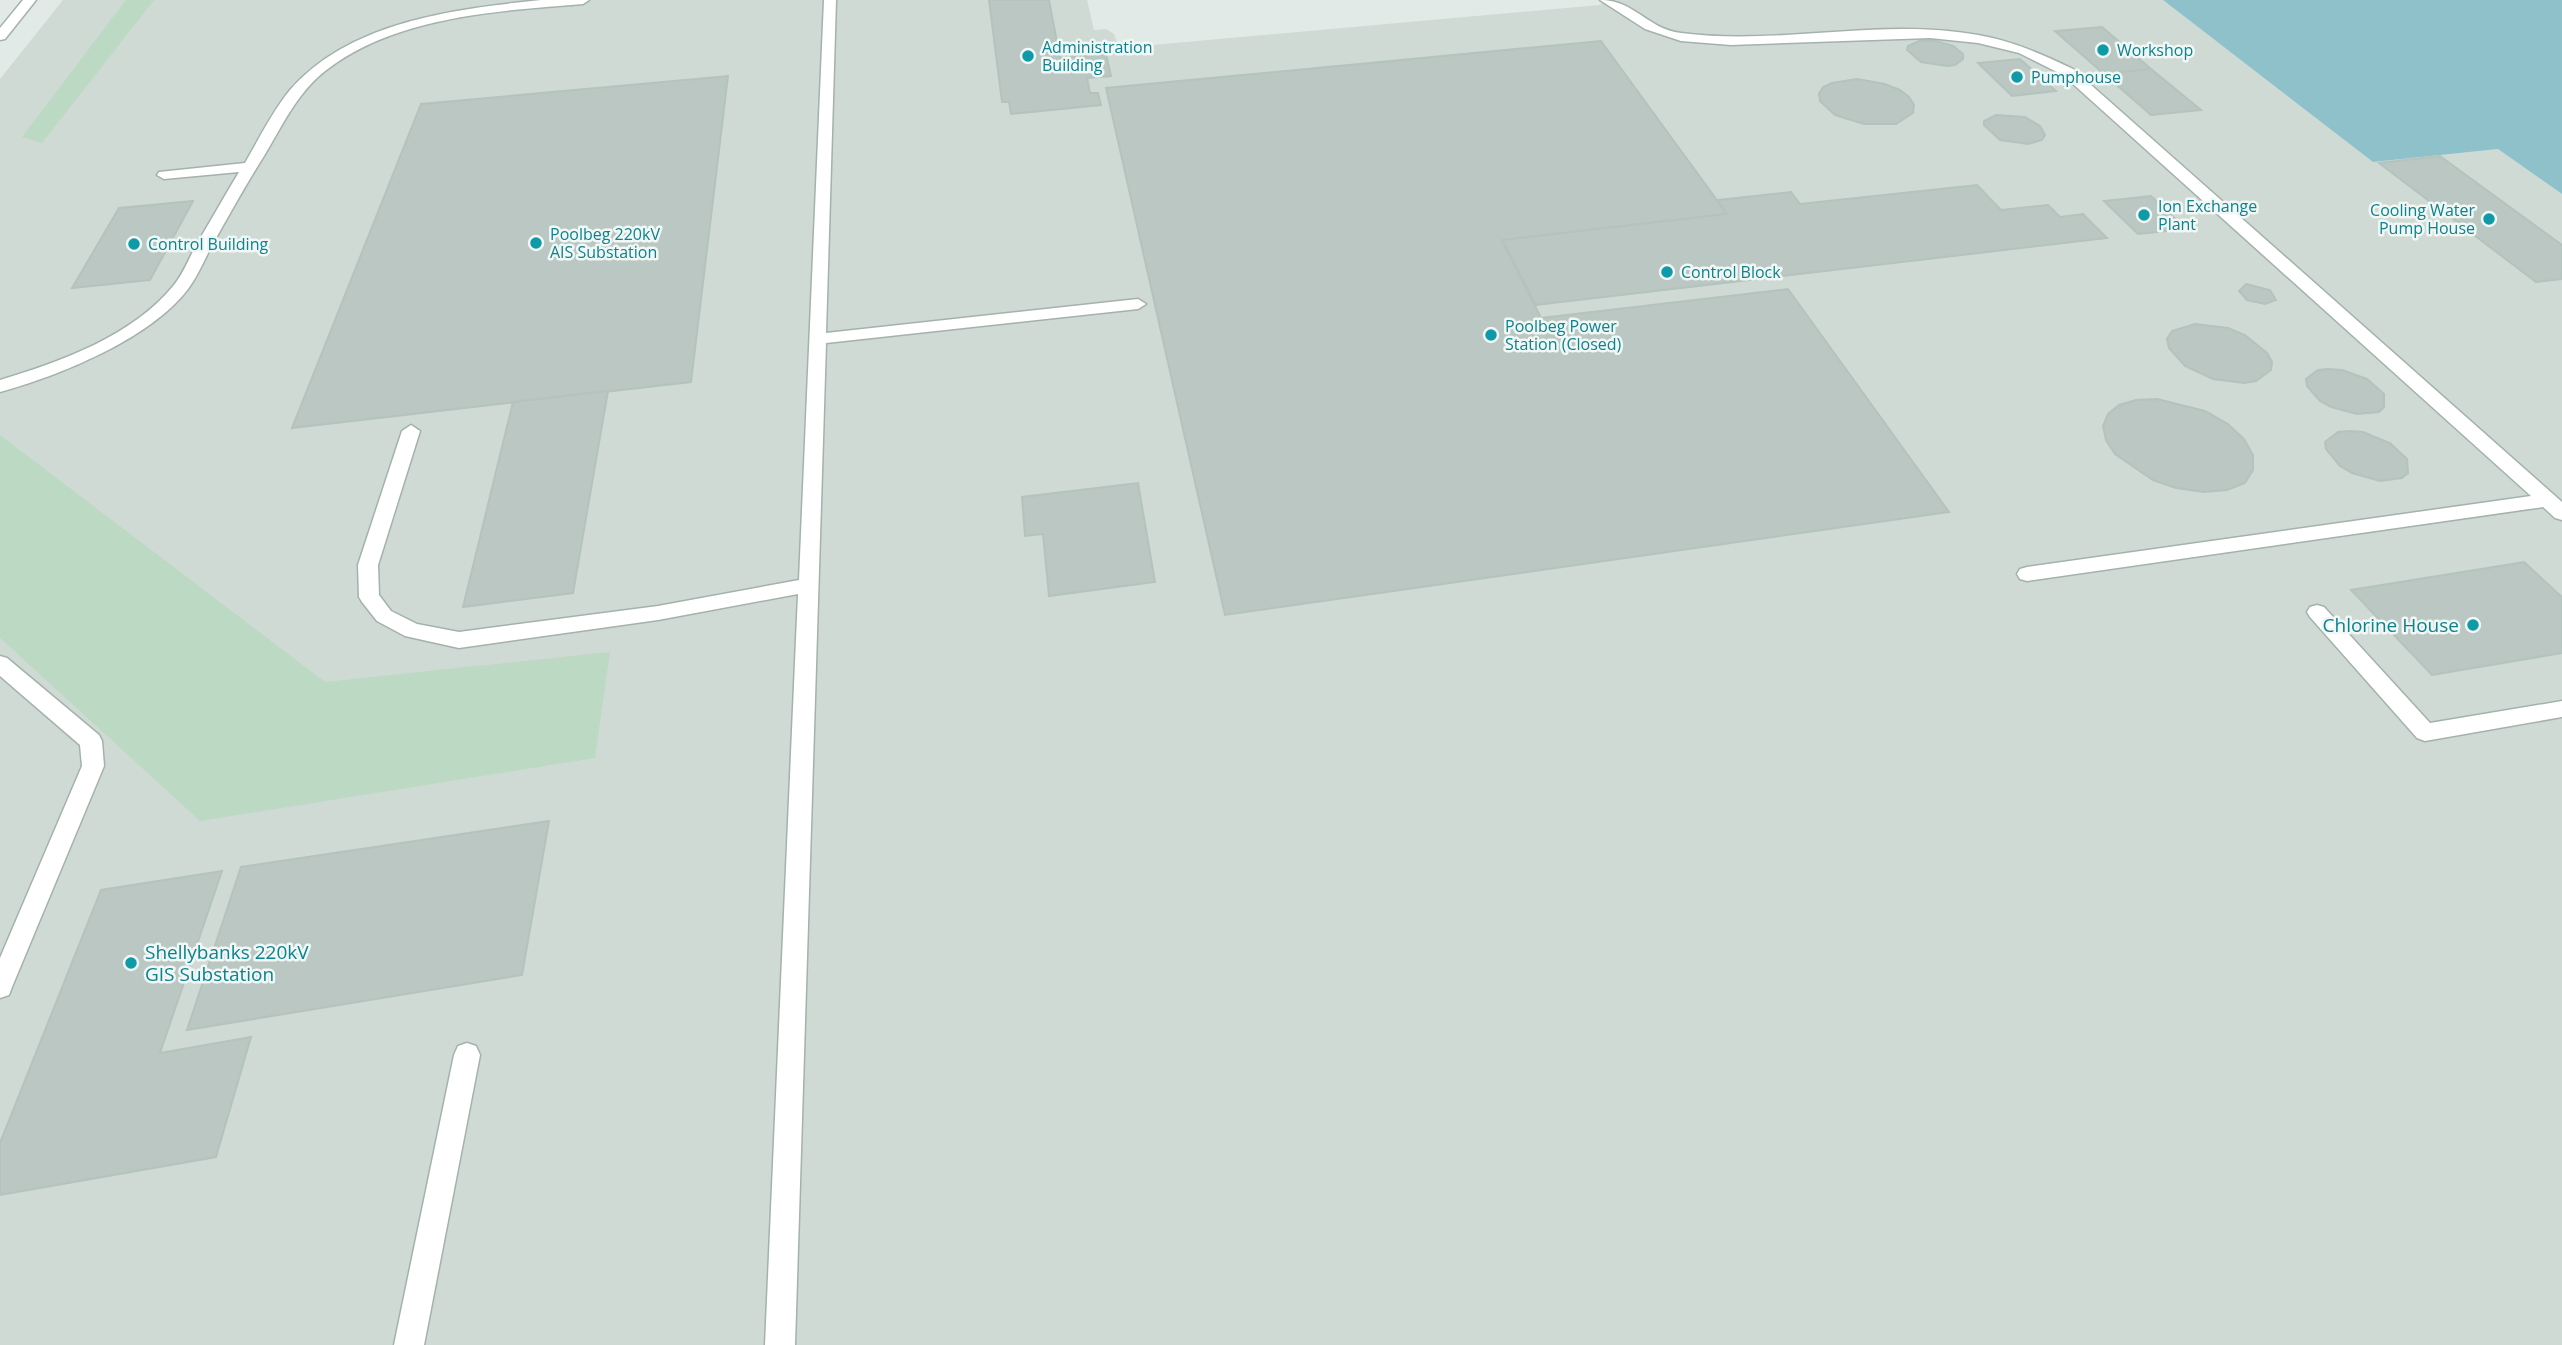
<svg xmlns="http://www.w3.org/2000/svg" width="2562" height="1345" font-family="'Open Sans',sans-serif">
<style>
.built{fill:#cfdad5}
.green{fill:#bcd9c4}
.water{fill:#8ec1ca}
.building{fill:#bac7c2;stroke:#b4c3bd;stroke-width:2}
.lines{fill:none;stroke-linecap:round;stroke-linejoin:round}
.service-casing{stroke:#a4b1ad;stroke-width:3}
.minor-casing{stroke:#a4b1ad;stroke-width:3}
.service{fill:#fff;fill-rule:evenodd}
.minor{fill:#fff;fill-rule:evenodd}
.culture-dot{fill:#0f9aa8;stroke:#f1f7f4;stroke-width:2.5}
.labels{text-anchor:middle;stroke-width:5;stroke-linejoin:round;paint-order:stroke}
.far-culture-label{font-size:16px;fill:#0d838f;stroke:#f1f7f4;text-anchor:start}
.culture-label{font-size:19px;fill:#0d838f;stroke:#f1f7f4;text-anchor:end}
</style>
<rect width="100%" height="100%" fill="#e1eae6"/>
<polygon class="built" points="63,0 1087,0 1094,30 1106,29 1114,34 1119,48 1600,5 1604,0 2163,0 2373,162 2498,149 2562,194 2562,1345 0,1345 0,79"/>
<g class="green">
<polygon points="126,0 154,0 42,143 22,137"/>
<polygon points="0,435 325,682 610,652 595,758 200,821 0,638"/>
</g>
<polygon class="water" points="2163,0 2562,0 2562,194 2498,149 2373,162"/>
<g class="building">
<polygon points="989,0 1049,0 1060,58 1106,54 1111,76 1087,78 1090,93 1098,93 1101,105 1011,114 1009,102 1002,102"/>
<polygon points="2102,27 2151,69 2104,74 2055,31"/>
<polygon points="1601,41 1727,214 1502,240 1541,318 1788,289 1949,512 1225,615 1106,88"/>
<polygon points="1919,41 1936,41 1953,46 1963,54 1963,59 1955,65 1947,66 1921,62 1907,50 1908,46"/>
<polygon points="2020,59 2056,91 2012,96 1978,63"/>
<polygon points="2151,69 2201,110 2151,115 2104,74"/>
<polygon points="728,76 691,382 292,428 421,104"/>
<polygon points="1857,79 1885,84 1900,90 1909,97 1914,105 1913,113 1896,124 1864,124 1835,115 1820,101 1819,94 1823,87 1832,83"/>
<polygon points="1996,115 2025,117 2040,126 2045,135 2042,140 2028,144 2000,140 1984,125 1984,121"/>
<polygon points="2440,156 2562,245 2562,279 2536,282 2379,163"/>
<polygon points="1977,185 2001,210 2048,205 2060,217 2083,214 2107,238 1536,305 1502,240 1727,214 1717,200 1791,192 1800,204"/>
<polygon points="2151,196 2186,229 2138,234 2104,201"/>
<polygon points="193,201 150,280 72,288 119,208"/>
<polygon points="2246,284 2270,290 2276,300 2265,304 2247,300 2239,291"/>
<polygon points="2195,324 2228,328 2245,335 2267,353 2272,362 2271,370 2256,381 2244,383 2213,379 2185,366 2169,348 2167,339 2172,331"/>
<polygon points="2328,369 2342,370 2367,379 2384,394 2384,407 2379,412 2357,414 2331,407 2320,401 2307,386 2306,379 2318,370"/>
<polygon points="608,391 573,593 463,607 513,402"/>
<polygon points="2157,399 2205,411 2228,424 2244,439 2253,455 2253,470 2245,483 2227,490 2204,492 2176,488 2153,480 2115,454 2106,440 2103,426 2108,414 2119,405 2136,400"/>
<polygon points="2349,431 2363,432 2390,443 2407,459 2408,473 2402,478 2380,481 2352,473 2340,466 2326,449 2325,442 2338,432"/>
<polygon points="1138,483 1155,582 1049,596 1043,534 1025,536 1022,497"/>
<polygon points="2524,562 2562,597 2562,653 2432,675 2351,590"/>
<polygon points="549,821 522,975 187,1030 241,867"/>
<polygon points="222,871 160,1053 251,1037 216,1157 0,1195 0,1143 101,890"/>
</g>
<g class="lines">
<defs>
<g id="service">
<path d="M541,0H589L583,4C498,11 395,16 325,71C297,93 282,126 264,156C245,186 228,217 211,247C204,261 197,277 188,289C150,339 59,376 0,392V380C60,362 133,336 174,285C183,274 189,259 195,247C210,222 224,197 239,172L164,179L157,175L159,172L245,163C259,139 272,112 290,90C350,21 455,9 541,0Z"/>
<polygon points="824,0 836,0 826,333 1138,299 1146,304 1138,309 826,343 795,1345 765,1345 798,594 658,620 459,648 405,636 377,621 362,602 359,597 358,565 402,431 411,425 420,431 378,565 379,595 391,611 417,624 459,632 658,606 799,580"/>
<path d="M1600,0C1635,0 1647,29 1681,33C1780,46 1880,17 1978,35C2012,41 2042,54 2073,69L2562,502V520L2555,518L2543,507L2027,581L2020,579L2017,574L2020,569L2027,567L2531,496L2063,75L2019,53L1978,43L1930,38L1731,45L1681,41L1645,29Z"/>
<polygon points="2317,605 2324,607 2430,723 2562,701 2562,717 2425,741 2417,738 2310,617 2307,612 2310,607"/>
<polygon points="0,656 7,658 99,735 102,741 104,766 12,987 9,995 0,998 0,958 82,766 80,745 0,676"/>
<polygon points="467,1043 476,1046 480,1055 424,1345 394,1345 454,1055 458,1046"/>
</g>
<polygon id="minor" points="23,0 36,0 5,39 0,40 0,28"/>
</defs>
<use href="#service" class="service-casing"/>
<use href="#minor" class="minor-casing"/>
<use href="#service" class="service"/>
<use href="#minor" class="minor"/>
</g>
<g class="culture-dot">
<circle cx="2103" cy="50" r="7"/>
<circle cx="1028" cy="56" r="7"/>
<circle cx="2017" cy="77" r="7"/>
<circle cx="2144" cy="215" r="7"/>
<circle cx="2489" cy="219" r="7"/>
<circle cx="536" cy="243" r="7"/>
<circle cx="134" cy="244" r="7"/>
<circle cx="1667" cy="272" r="7"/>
<circle cx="1491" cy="335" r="7"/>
<circle cx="2473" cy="625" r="7"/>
<circle cx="131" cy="963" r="7"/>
</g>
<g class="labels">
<g class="far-culture-label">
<text x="1042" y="53">Administration<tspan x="1042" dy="18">Building</tspan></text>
<text x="2117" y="56">Workshop</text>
<text x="2031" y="83">Pumphouse</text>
<text x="2158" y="212">Ion Exchange<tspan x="2158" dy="18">Plant</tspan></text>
<text x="2475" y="216" text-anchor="end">Cooling Water<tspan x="2475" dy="18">Pump House</tspan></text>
<text x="550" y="240">Poolbeg 220kV<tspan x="550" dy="18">AIS Substation</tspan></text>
<text x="148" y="250">Control Building</text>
<text x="1681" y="278">Control Block</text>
<text x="1505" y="332">Poolbeg Power<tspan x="1505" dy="18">Station (Closed)</tspan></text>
</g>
<g class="culture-label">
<text x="2459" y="632">Chlorine House</text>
<text x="145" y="959" text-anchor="start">Shellybanks 220kV<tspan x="145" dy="22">GIS Substation</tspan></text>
</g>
</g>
</svg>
